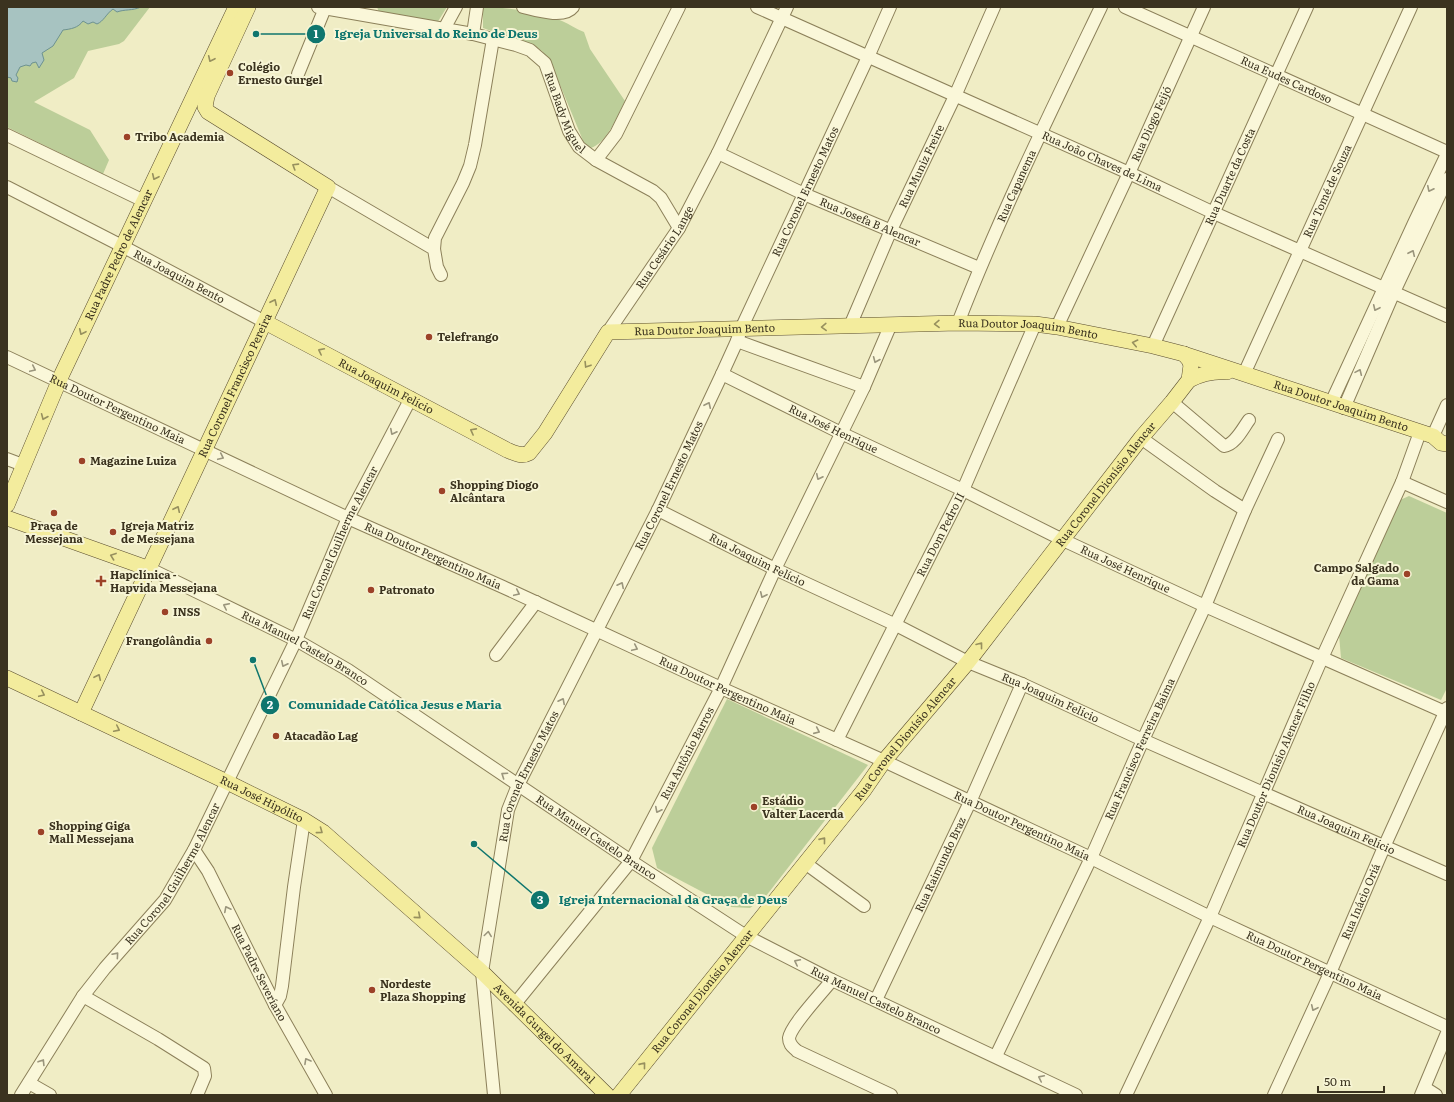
<svg xmlns="http://www.w3.org/2000/svg" width="1454" height="1102" font-family="Literata,serif">
<style>
.green{fill:#bcce99}
.water{fill:#a7c3c1;stroke:#6d9291}
.lines{fill:none;stroke-linecap:round;stroke-linejoin:round}
.minor-casing{stroke:#8c805a;stroke-width:14}
.major-casing{stroke:#594c2f;stroke-width:16}
.minor{stroke:#faf7d9;stroke-width:12}
.major{stroke:#f3ec9d;stroke-width:15}
.oneway{stroke:#97905e}
.oneway2{stroke:#9a957c}
.poi-dot{fill:#9c4228;stroke:#f7f5d5;stroke-width:1.5}
.labels{text-anchor:middle;stroke-width:4;stroke-linejoin:round;paint-order:stroke}
.poi-label{font-size:11px;font-weight:bold;fill:#3b331f;stroke:#f7f5d5;text-anchor:start}
.street-label{font-size:11px;fill:#3b331f;stroke:#f7f5d5}
.leader{fill:none;stroke:#0f766e;stroke-width:1.5}
.callout-dot{fill:#0f766e;stroke:#f7f5d5;stroke-width:1.5}
.mark-label{font-size:12px;text-anchor:middle;font-weight:bold;fill:#fff}
.callout-label{font-size:12px;text-anchor:middle;font-weight:bold;fill:#0f766e;stroke:#f7f5d5;stroke-width:4;stroke-linejoin:round;paint-order:stroke}
</style>
<rect width="100%" height="100%" fill="#f0edc5"/>
<g class="green">
<polygon points="7,7 150,7 124,41 119,44 88,51 74,78 34,102 90,130 109,160 103,174 7,127"/>
<polygon points="377,7 447,7 437,23 379,12"/>
<path d="M483,7C505,7 542,12 562,21C569,24 576,29 584,32L590,49L625,101C618,115 607,143 591,148L584,143L551,63L542,51L536,47L483,28Z"/>
<polygon points="1409,496 1447,513 1447,688 1441,700 1341,658 1339,635 1400,500"/>
<polygon points="727,699 868,765 766,896 750,908 731,907 657,868 652,848"/>
</g>
<path class="water" d="M7,7H141C132,11 125,9 117,12L113,9C106,14 104,21 97,24L93,22L88,24L83,21C78,28 71,29 63,30L53,46L42,53L44,60L39,68L36,62L32,63L30,66L26,65L20,67L16,75L18,78L17,82L12,81L11,78L7,77Z"/>
<g class="lines">
<defs>
<g id="minor">
<path id="s1" d="M318,7L473,34L516,45L530,50L545,63L569,131L579,147L596,160L653,191L661,198L679,228"/>
<path d="M523,7C536,10 564,19 573,7"/>
<path id="s2" d="M757,7L1129,173L1214,213L1447,316"/>
<path id="s3" d="M1125,7L1447,152"/>
<polyline points="444,29 456,7"/>
<polyline points="473,34 477,7"/>
<polyline points="298,74 325,8"/>
<polyline points="7,135 144,201"/>
<path id="s4" d="M718,153L804,194L979,268"/>
<polyline points="596,160 616,134 679,7"/>
<path id="s5" d="M7,187L122,246L265,322"/>
<polyline points="328,187 434,249 437,267 441,275"/>
<polyline points="434,249 435,238 463,183 470,166 475,145 493,39"/>
<path id="s6" d="M958,323C1000,215 1051,111 1101,7"/>
<path id="s7" d="M850,326L891,230L955,96L994,7"/>
<path id="s8" d="M1057,327L1129,173L1204,7"/>
<path id="s9" d="M608,332L679,228L718,153L787,7"/>
<polyline points="737,341 864,387"/>
<path id="s10" d="M1153,346L1307,7"/>
<path id="s11" d="M7,357L348,518L503,587L721,688L884,761L1091,858L1210,917L1447,1027"/>
<path id="s12" d="M722,374L841,433L963,490L1063,540L1205,606L1447,713"/>
<path id="s13" d="M1244,374L1411,7"/>
<path d="M1172,402L1224,446C1235,445 1243,428 1249,420"/>
<polyline points="1331,403 1415,221 1447,154"/>
<polyline points="1344,408 1394,292 1447,179"/>
<polyline points="1433,436 1447,405"/>
<polyline points="1141,438 1215,491 1245,510"/>
<polyline points="7,459 23,465"/>
<polyline points="1402,482 1447,502"/>
<path id="s14" d="M658,510L775,569L896,625L968,662L1022,684L1143,740L1447,874"/>
<path id="s15" d="M150,569L296,640L348,670L631,861L746,936L832,980L1076,1095"/>
<polyline points="496,655 536,602"/>
<path id="s16" d="M837,740L963,490L1035,324"/>
<path id="s17" d="M194,850L208,871L275,1005L326,1095"/>
<polyline points="805,863 864,906"/>
<path d="M832,980C823,992 791,1025 789,1038C789,1045 793,1047 797,1051L891,1095"/>
<polyline points="83,996 158,1039 204,1068 205,1076 197,1095"/>
<path id="s18" d="M876,1000L970,802L1022,684"/>
<polyline points="275,1005 280,996 282,986 294,887 304,820"/>
<path id="s19" d="M514,1005L631,861L721,688L775,569L864,387L891,324"/>
<path id="s20" d="M996,1056L1091,858L1143,740L1205,606L1245,510L1278,439"/>
<polyline points="29,1083 50,1095"/>
<polyline points="1425,1088 1436,1095"/>
<path id="s21" d="M21,1095L83,996L105,968L165,900L194,850L296,640L348,518L411,398"/>
<path id="s22" d="M494,1095L482,972L508,810L518,785L658,510L722,374L737,341L741,329L868,57L890,7"/>
<path id="s23" d="M1126,1095L1210,917L1322,658L1402,482L1420,432"/>
<path id="s24" d="M1274,1095L1330,973L1384,847L1447,708"/>
<polyline points="1421,1095 1447,1033"/>
</g>
<g id="major">
<path id="s25" d="M265,322L507,450C514,453 522,457 529,453L545,433L608,332L958,323L1035,324L1057,327L1153,346L1184,354L1433,436L1441,443L1447,444"/>
<path d="M1189,380C1201,374 1213,371 1227,372"/>
<path id="s26" d="M7,505L62,374L236,7"/>
<polyline points="7,518 150,569"/>
<path id="s27" d="M7,678L227,782L304,820L323,832L482,972L607,1095"/>
<path id="s28" d="M81,713L328,187L208,112L205,107L207,96L248,7"/>
<path id="s29" d="M619,1095L864,790L884,761L968,662L1141,438L1172,402L1189,380L1191,365L1189,360L1184,354"/>
</g>
</defs>
<use href="#minor" class="minor-casing"/>
<use href="#major" class="major-casing"/>
<use href="#minor" class="minor"/>
<use href="#major" class="major"/>
</g>
<defs><path id="oneway-chevron" d="M-2-3.5L2.5 0L-2 3.5" fill="none" stroke-width="1.6" stroke-linecap="round" stroke-linejoin="round"/></defs>
<g class="oneway">
<use href="#oneway-chevron" transform="translate(211 59) rotate(115)"/>
<use href="#oneway-chevron" transform="translate(295 166) rotate(-148)"/>
<use href="#oneway-chevron" transform="translate(155 177) rotate(115)"/>
<use href="#oneway-chevron" transform="translate(274 302) rotate(-65)"/>
<use href="#oneway-chevron" transform="translate(937 324) rotate(179)"/>
<use href="#oneway-chevron" transform="translate(824 327) rotate(178)"/>
<use href="#oneway-chevron" transform="translate(82 332) rotate(115)"/>
<use href="#oneway-chevron" transform="translate(1135 343) rotate(-168)"/>
<use href="#oneway-chevron" transform="translate(321 351) rotate(-153)"/>
<use href="#oneway-chevron" transform="translate(587 365) rotate(122)"/>
<use href="#oneway-chevron" transform="translate(44 417) rotate(113)"/>
<use href="#oneway-chevron" transform="translate(473 431) rotate(-152)"/>
<use href="#oneway-chevron" transform="translate(177 509) rotate(-65)"/>
<use href="#oneway-chevron" transform="translate(113 556) rotate(-160)"/>
<use href="#oneway-chevron" transform="translate(980 645) rotate(-52)"/>
<use href="#oneway-chevron" transform="translate(98 677) rotate(-65)"/>
<use href="#oneway-chevron" transform="translate(42 694) rotate(25)"/>
<use href="#oneway-chevron" transform="translate(117 729) rotate(26)"/>
<use href="#oneway-chevron" transform="translate(320 831) rotate(36)"/>
<use href="#oneway-chevron" transform="translate(823 840) rotate(-51)"/>
<use href="#oneway-chevron" transform="translate(418 916) rotate(41)"/>
<use href="#oneway-chevron" transform="translate(643 1065) rotate(-51)"/>
</g>
<g class="oneway2">
<use href="#oneway-chevron" transform="translate(1430 189) rotate(116)"/>
<use href="#oneway-chevron" transform="translate(1412 253) rotate(-65)"/>
<use href="#oneway-chevron" transform="translate(1376 308) rotate(115)"/>
<use href="#oneway-chevron" transform="translate(876 360) rotate(113)"/>
<use href="#oneway-chevron" transform="translate(33 369) rotate(25)"/>
<use href="#oneway-chevron" transform="translate(1359 372) rotate(-66)"/>
<use href="#oneway-chevron" transform="translate(708 405) rotate(-65)"/>
<use href="#oneway-chevron" transform="translate(393 432) rotate(117)"/>
<use href="#oneway-chevron" transform="translate(221 457) rotate(25)"/>
<use href="#oneway-chevron" transform="translate(819 477) rotate(116)"/>
<use href="#oneway-chevron" transform="translate(621 585) rotate(-63)"/>
<use href="#oneway-chevron" transform="translate(517 593) rotate(25)"/>
<use href="#oneway-chevron" transform="translate(763 595) rotate(115)"/>
<use href="#oneway-chevron" transform="translate(226 606) rotate(-154)"/>
<use href="#oneway-chevron" transform="translate(635 648) rotate(25)"/>
<use href="#oneway-chevron" transform="translate(284 664) rotate(116)"/>
<use href="#oneway-chevron" transform="translate(562 701) rotate(-63)"/>
<use href="#oneway-chevron" transform="translate(817 731) rotate(24)"/>
<use href="#oneway-chevron" transform="translate(504 775) rotate(-146)"/>
<use href="#oneway-chevron" transform="translate(658 810) rotate(117)"/>
<use href="#oneway-chevron" transform="translate(227 909) rotate(-117)"/>
<use href="#oneway-chevron" transform="translate(488 934) rotate(-82)"/>
<use href="#oneway-chevron" transform="translate(116 955) rotate(-49)"/>
<use href="#oneway-chevron" transform="translate(797 962) rotate(-153)"/>
<use href="#oneway-chevron" transform="translate(1314 1008) rotate(115)"/>
<use href="#oneway-chevron" transform="translate(307 1061) rotate(-119)"/>
<use href="#oneway-chevron" transform="translate(42 1062) rotate(-58)"/>
<use href="#oneway-chevron" transform="translate(1041 1078) rotate(-154)"/>
</g>
<g class="poi-dot">
<circle cx="230" cy="73" r="4"/>
<circle cx="127" cy="137" r="4"/>
<circle cx="429" cy="337" r="4"/>
<circle cx="82" cy="461" r="4"/>
<circle cx="442" cy="491" r="4"/>
<circle cx="54" cy="513" r="4"/>
<circle cx="113" cy="532" r="4"/>
<circle cx="1407" cy="574" r="4"/>
<path d="M99 575h4v4h4v4h-4v4h-4v-4h-4v-4h4z"/>
<circle cx="371" cy="590" r="4"/>
<circle cx="165" cy="612" r="4"/>
<circle cx="209" cy="641" r="4"/>
<circle cx="276" cy="736" r="4"/>
<circle cx="754" cy="807" r="4"/>
<circle cx="41" cy="832" r="4"/>
<circle cx="372" cy="990" r="4"/>
</g>
<g class="labels">
<g class="poi-label">
<text x="238" y="71">Colégio<tspan x="238" dy="13">Ernesto Gurgel</tspan></text>
<text x="135" y="141">Tribo Academia</text>
<text x="437" y="341">Telefrango</text>
<text x="90" y="465">Magazine Luiza</text>
<text x="450" y="489">Shopping Diogo<tspan x="450" dy="13">Alcântara</tspan></text>
<text x="54" y="530" text-anchor="middle">Praça de<tspan x="54" dy="13">Messejana</tspan></text>
<text x="121" y="530">Igreja Matriz<tspan x="121" dy="13">de Messejana</tspan></text>
<text x="1399" y="572" text-anchor="end">Campo Salgado<tspan x="1399" dy="13">da Gama</tspan></text>
<text x="110" y="579">Hapclínica -<tspan x="110" dy="13">Hapvida Messejana</tspan></text>
<text x="379" y="594">Patronato</text>
<text x="173" y="616">INSS</text>
<text x="201" y="645" text-anchor="end">Frangolândia</text>
<text x="284" y="740">Atacadão Lag</text>
<text x="762" y="805">Estádio<tspan x="762" dy="13">Valter Lacerda</tspan></text>
<text x="49" y="830">Shopping Giga<tspan x="49" dy="13">Mall Messejana</tspan></text>
<text x="380" y="988">Nordeste<tspan x="380" dy="13">Plaza Shopping</tspan></text>
</g>
<g class="street-label">
<text dy="4" stroke="none"><textPath href="#s3" startOffset="177">Rua Eudes Cardoso</textPath></text>
<text dy="4" stroke="none"><textPath href="#s1" startOffset="290">Rua Bady Miguel</textPath></text>
<text dy="4" stroke="none"><textPath href="#s8" startOffset="224">Rua Diogo Feijó</textPath></text>
<text dy="4" stroke="none"><textPath href="#s2" startOffset="378">Rua João Chaves de Lima</textPath></text>
<text dy="4" stroke="none"><textPath href="#s7" startOffset="175">Rua Muniz Freire</textPath></text>
<text dy="4" stroke="none"><textPath href="#s10" startOffset="186">Rua Duarte da Costa</textPath></text>
<text dy="4" stroke="none"><textPath href="#s6" startOffset="149">Rua Capanema</textPath></text>
<text dy="4" stroke="none"><textPath href="#s22" startOffset="974">Rua Coronel Ernesto Matos</textPath></text>
<text dy="4" stroke="none"><textPath href="#s13" startOffset="201">Rua Tomé de Souza</textPath></text>
<text dy="4" stroke="none"><textPath href="#s4" startOffset="167">Rua Josefa B Alencar</textPath></text>
<text dy="4" stroke="none"><textPath href="#s9" startOffset="102">Rua Cesário Lange</textPath></text>
<text dy="4" stroke="none"><textPath href="#s26" startOffset="274">Rua Padre Pedro de Alencar</textPath></text>
<text dy="4" stroke="none"><textPath href="#s5" startOffset="194">Rua Joaquim Bento</textPath></text>
<text dy="4" stroke="none"><textPath href="#s25" startOffset="538">Rua Doutor Joaquim Bento</textPath></text>
<text dy="4" stroke="none"><textPath href="#s25" startOffset="862">Rua Doutor Joaquim Bento</textPath></text>
<text dy="4" stroke="none"><textPath href="#s25" startOffset="137">Rua Joaquim Felício</textPath></text>
<text dy="4" stroke="none"><textPath href="#s28" startOffset="362">Rua Coronel Francisco Pereira</textPath></text>
<text dy="4" stroke="none"><textPath href="#s25" startOffset="1186">Rua Doutor Joaquim Bento</textPath></text>
<text dy="4" stroke="none"><textPath href="#s11" startOffset="122">Rua Doutor Pergentino Maia</textPath></text>
<text dy="4" stroke="none"><textPath href="#s12" startOffset="124">Rua José Henrique</textPath></text>
<text dy="4" stroke="none"><textPath href="#s22" startOffset="650">Rua Coronel Ernesto Matos</textPath></text>
<text dy="4" stroke="none"><textPath href="#s29" startOffset="781">Rua Coronel Dionísio Alencar</textPath></text>
<text dy="4" stroke="none"><textPath href="#s16" startOffset="230">Rua Dom Pedro II</textPath></text>
<text dy="4" stroke="none"><textPath href="#s21" startOffset="641">Rua Coronel Guilherme Alencar</textPath></text>
<text dy="4" stroke="none"><textPath href="#s11" startOffset="470">Rua Doutor Pergentino Maia</textPath></text>
<text dy="4" stroke="none"><textPath href="#s14" startOffset="111">Rua Joaquim Felício</textPath></text>
<text dy="4" stroke="none"><textPath href="#s12" startOffset="448">Rua José Henrique</textPath></text>
<text dy="4" stroke="none"><textPath href="#s15" startOffset="174">Rua Manuel Castelo Branco</textPath></text>
<text dy="4" stroke="none"><textPath href="#s11" startOffset="794">Rua Doutor Pergentino Maia</textPath></text>
<text dy="4" stroke="none"><textPath href="#s14" startOffset="435">Rua Joaquim Felício</textPath></text>
<text dy="4" stroke="none"><textPath href="#s29" startOffset="457">Rua Coronel Dionísio Alencar</textPath></text>
<text dy="4" stroke="none"><textPath href="#s20" startOffset="339">Rua Francisco Ferreira Baima</textPath></text>
<text dy="4" stroke="none"><textPath href="#s19" startOffset="307">Rua Antônio Barros</textPath></text>
<text dy="4" stroke="none"><textPath href="#s23" startOffset="363">Rua Doutor Dionísio Alencar Filho</textPath></text>
<text dy="4" stroke="none"><textPath href="#s22" startOffset="326">Rua Coronel Ernesto Matos</textPath></text>
<text dy="4" stroke="none"><textPath href="#s27" startOffset="282">Rua José Hipólito</textPath></text>
<text dy="4" stroke="none"><textPath href="#s11" startOffset="1118">Rua Doutor Pergentino Maia</textPath></text>
<text dy="4" stroke="none"><textPath href="#s14" startOffset="759">Rua Joaquim Felício</textPath></text>
<text dy="4" stroke="none"><textPath href="#s15" startOffset="522">Rua Manuel Castelo Branco</textPath></text>
<text dy="4" stroke="none"><textPath href="#s18" startOffset="150">Rua Raimundo Braz</textPath></text>
<text dy="4" stroke="none"><textPath href="#s21" startOffset="269">Rua Coronel Guilherme Alencar</textPath></text>
<text dy="4" stroke="none"><textPath href="#s24" startOffset="212">Rua Inácio Oriá</textPath></text>
<text dy="4" stroke="none"><textPath href="#s11" startOffset="1442">Rua Doutor Pergentino Maia</textPath></text>
<text dy="4" stroke="none"><textPath href="#s17" startOffset="139">Rua Padre Severíano</textPath></text>
<text dy="4" stroke="none"><textPath href="#s29" startOffset="133">Rua Coronel Dionísio Alencar</textPath></text>
<text dy="4" stroke="none"><textPath href="#s15" startOffset="846">Rua Manuel Castelo Branco</textPath></text>
<text dy="4" stroke="none"><textPath href="#s27" startOffset="651">Avenida Gurgel do Amaral</textPath></text>
</g>
</g>
<path class="leader" d="M256 34L316 34M253 660L270 705M474 844L540 900"/>
<g class="callout-dot">
<circle cx="256" cy="34" r="4"/>
<circle cx="253" cy="660" r="4"/>
<circle cx="474" cy="844" r="4"/>
<circle cx="316" cy="34" r="10"/>
<circle cx="270" cy="705" r="10"/>
<circle cx="540" cy="900" r="10"/>
</g>
<g class="mark-label">
<text x="316" y="38">1</text>
<text x="270" y="709">2</text>
<text x="540" y="904">3</text>
</g>
<g class="callout-label">
<text x="436" y="38">Igreja Universal do Reino de Deus</text>
<text x="395" y="709">Comunidade Católica Jesus e Maria</text>
<text x="673" y="904">Igreja Internacional da Graça de Deus</text>
</g>
<rect width="1454" height="1102" fill="none" stroke="#3b331f" stroke-width="16"/>
<path d="M1318 1086v6h66v-6" fill="none" stroke="#3b331f" stroke-width="2"/>
<text x="1324" y="1086" font-size="12" fill="#3b331f" stroke="#f7f5d5" stroke-width="3" paint-order="stroke">50 m</text>
</svg>
